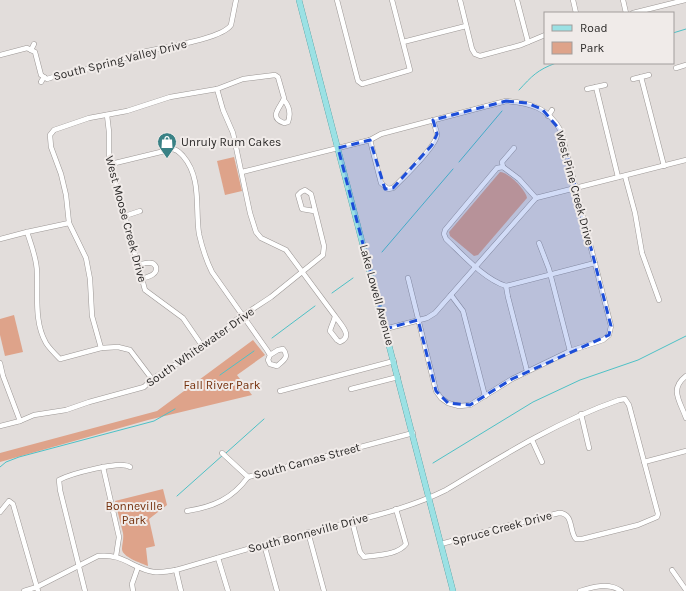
<svg xmlns="http://www.w3.org/2000/svg" width="686" height="591" font-family="Karla,sans-serif">
<style>
.green{fill:#dea38a}
.lines{fill:none;stroke-linecap:round;stroke-linejoin:round}
.stream{stroke:#4ec1c6;stroke-width:1}
.minor-casing{stroke:#9c9795;stroke-width:5.5}
.major-casing{stroke:#499496;stroke-width:6}
.minor{stroke:#fff;stroke-width:4.5}
.major{stroke:#9be1e4;stroke-width:5.5}
.marked{fill:#1d4ed8;fill-opacity:0.2;stroke:#1d4ed8;stroke-width:3;stroke-dasharray:8 5;stroke-linejoin:round}
.labels{text-anchor:middle;stroke-width:4;stroke-linejoin:round;paint-order:stroke}
.street-label{font-size:12px;fill:#2b2928;stroke:#f0ebe9}
.poi-label{font-size:12px;fill:#2b2928;stroke:#f0ebe9;text-anchor:start}
.park-label{font-size:12px;fill:#75310d;stroke:#f0ebe9}
</style>
<rect width="100%" height="100%" fill="#e2dddb"/>
<g class="green">
<polygon points="234,157 242,191 225,195 217,161"/>
<path d="M500,172C508,172 526,190 527,198L478,255L474,256L450,236L449,232Z"/>
<polygon points="14,315 23,352 5,356 0,335 0,319"/>
<polygon points="253,340 265,355 237,375 252,395 148,420 0,462 0,453 157,411"/>
<path d="M163,489L167,505L149,519L155,546L146,548L148,566C141,563 122,557 122,549C122,544 124,539 123,533L115,501Z"/>
</g>
<g class="lines">
<g class="stream">
<polyline points="673,33 686,29"/>
<path d="M519,90C532,76 537,70 556,63"/>
<polyline points="459,162 502,111"/>
<polyline points="382,252 453,169"/>
<polyline points="332,293 353,278"/>
<polyline points="272,338 315,306"/>
<polyline points="220,375 254,351"/>
<polyline points="226,453 264,419"/>
<polyline points="433,463 533,402 580,380 638,360 686,336"/>
<polyline points="0,467 6,462 19,457 154,421 175,409"/>
<polyline points="177,496 223,455"/>
</g>
<defs>
<g id="minor">
<polyline points="337,0 358,81 362,84 410,70 392,0"/>
<polyline points="460,0 472,49 475,54 480,56 521,45 545,35"/>
<polyline points="517,0 528,42"/>
<polyline points="573,0 576,13"/>
<polyline points="623,0 626,13"/>
<polyline points="633,13 685,0"/>
<polyline points="403,42 466,26"/>
<polyline points="31,50 34,44"/>
<path d="M0,55L27,48L35,52L41,75L47,79C65,73 83,71 101,66C114,62 126,57 139,53C157,48 221,40 231,25L236,0"/>
<polyline points="676,68 686,65"/>
<polyline points="649,75 641,77 664,166"/>
<polyline points="633,79 641,77"/>
<polyline points="41,82 44,77"/>
<polyline points="605,85 596,87 618,177"/>
<path d="M217,89L223,110L233,133L250,213L256,232L261,238L286,250L335,316C334,322 331,326 330,331L337,340L340,342C354,336 340,324 335,316"/>
<polyline points="587,89 596,87"/>
<polyline points="107,115 109,132 109,157 145,290 183,318 203,347"/>
<polyline points="548,116 552,110"/>
<path d="M370,140L381,183L388,189L393,188C402,179 436,147 437,135C437,131 434,125 433,120"/>
<path d="M111,164L173,149C178,150 180,153 183,156C202,178 195,208 199,234C202,247 206,260 212,272L267,350L270,355L268,360L270,364L277,366C283,361 290,357 283,349L278,350L270,355"/>
<polyline points="503,167 502,162 514,148"/>
<path d="M242,172L370,140L381,134L506,101C532,103 548,108 561,131L611,326L609,335L603,340L570,351L512,379L470,405L459,406L448,403L441,398L436,391L408,278"/>
<polyline points="625,176 635,213 642,253 659,300"/>
<path d="M536,198L519,179L503,167L497,168L445,230L444,234L446,239C463,255 484,279 506,286L595,263"/>
<polyline points="125,216 140,211"/>
<path d="M27,232C31,244 37,259 37,273C38,296 34,322 46,343C49,348 55,354 60,359L101,348"/>
<polyline points="0,239 27,232 69,223"/>
<polyline points="539,243 549,269 570,351"/>
<path d="M138,265C142,264 147,262 151,263C154,263 155,265 156,267C158,275 147,277 141,279"/>
<polyline points="506,286 508,297 527,371"/>
<polyline points="451,295 463,311 485,396"/>
<polyline points="385,329 427,318 435,313 536,198 686,160"/>
<polyline points="0,363 3,376 20,421"/>
<path d="M686,376C669,389 680,401 686,418"/>
<path d="M152,379L130,350L118,347L101,348L92,316L90,279L86,258L69,223L66,195L61,174L51,147L50,135L54,130L89,118L127,111L170,97L217,89L243,79L275,75L278,77L284,98C282,106 267,117 284,123L288,122C291,114 289,106 284,100"/>
<polyline points="351,389 398,377"/>
<polyline points="280,391 394,361"/>
<polyline points="581,414 589,448"/>
<polyline points="0,426 20,421 34,415 66,410 89,402 144,387 152,379 203,347 236,320 271,297 323,255 324,246 311,194 305,190 301,192 298,195 302,209 314,211"/>
<polyline points="532,440 542,462"/>
<polyline points="222,453 248,477"/>
<polyline points="644,462 686,451"/>
<polyline points="103,467 119,537 116,556"/>
<path d="M187,511C213,507 232,499 248,477L413,433"/>
<polyline points="0,512 9,501 13,504 38,591"/>
<path d="M352,521L360,552L364,557C377,555 398,555 406,544L396,509"/>
<polyline points="308,532 324,591"/>
<polyline points="264,544 277,591"/>
<polyline points="218,558 228,591"/>
<polyline points="176,570 181,591"/>
<polyline points="672,570 686,590"/>
<path d="M24,591L37,587L98,556C123,553 133,569 154,572C161,573 169,571 176,570C221,557 265,543 310,532C356,520 404,511 446,490C502,456 558,421 619,400L625,399L629,405L658,514L657,517L638,525L582,539H576C569,532 574,513 559,513L502,527L441,544"/>
<path d="M85,591L60,490L59,480C70,474 121,460 130,467"/>
<polyline points="133,591 132,584 138,567"/>
<path d="M580,591C592,587 609,582 621,591"/>
</g>
<polyline id="major" points="299,0 453,591"/>
</defs>
<use href="#minor" class="minor-casing"/>
<use href="#major" class="major-casing"/>
<use href="#minor" class="minor"/>
<use href="#major" class="major"/>
</g>
<path class="marked" d="M506,101L527,103L542,109L561,131L611,326L609,335L512,379L470,405L448,403L436,391L418,320L385,329L338,148L370,140L385,189L393,188L432,145L437,134L433,120Z"/>
<defs>
<symbol id="shop-pin" viewBox="-11 -11 22 30"><path d="M0 17L-7.5 6A9.5 9.5 0 1 1 7.5 6Z" fill="#398185" stroke="#f0ebe9"/><path d="M-5-2.5h2.3a2.7 3.5 0 0 1 5.4 0H5L5.5 6h-11ZM-1.5-2.5h3a1.5 2.3 0 0 0-3 0Z" fill="#fff"/></symbol>
</defs>
<g fill-rule="evenodd">
<use href="#shop-pin" x="156" y="131" width="22" height="30"/>
</g>
<g class="labels">
<g class="street-label">
<text transform="translate(120 60) rotate(-14)" y="4">South Spring Valley Drive</text>
<text transform="translate(575 188) rotate(75)" y="4">West Pine Creek Drive</text>
<text transform="translate(126 219) rotate(75)" y="4">West Moose Creek Drive</text>
<text transform="translate(377 295) rotate(75)" y="4">Lake Lowell Avenue</text>
<text transform="translate(200 347) rotate(-35)" y="4">South Whitewater Drive</text>
<text transform="translate(307 461) rotate(-15)" y="4">South Camas Street</text>
<text transform="translate(502 528) rotate(-15)" y="4">Spruce Creek Drive</text>
<text transform="translate(308 533) rotate(-15)" y="4">South Bonneville Drive</text>
</g>
<g class="poi-label">
<text x="181" y="146">Unruly Rum Cakes</text>
</g>
<g class="park-label">
<text x="222" y="389">Fall River Park</text>
<text x="134" y="510">Bonneville<tspan x="134" dy="14">Park</tspan></text>
</g>
</g>
<rect x="544" y="12" width="130" height="52" fill="#f0ebe9" stroke="#a19d9c"/>
<rect x="552" y="25" width="20" height="6" fill="#9be1e4" stroke="#a19d9c"/>
<text x="580" y="32" font-size="12" fill="#2b2928">Road</text>
<rect x="552" y="42" width="20" height="12" fill="#dea38a" stroke="#a19d9c"/>
<text x="580" y="52" font-size="12" fill="#2b2928">Park</text>
</svg>
